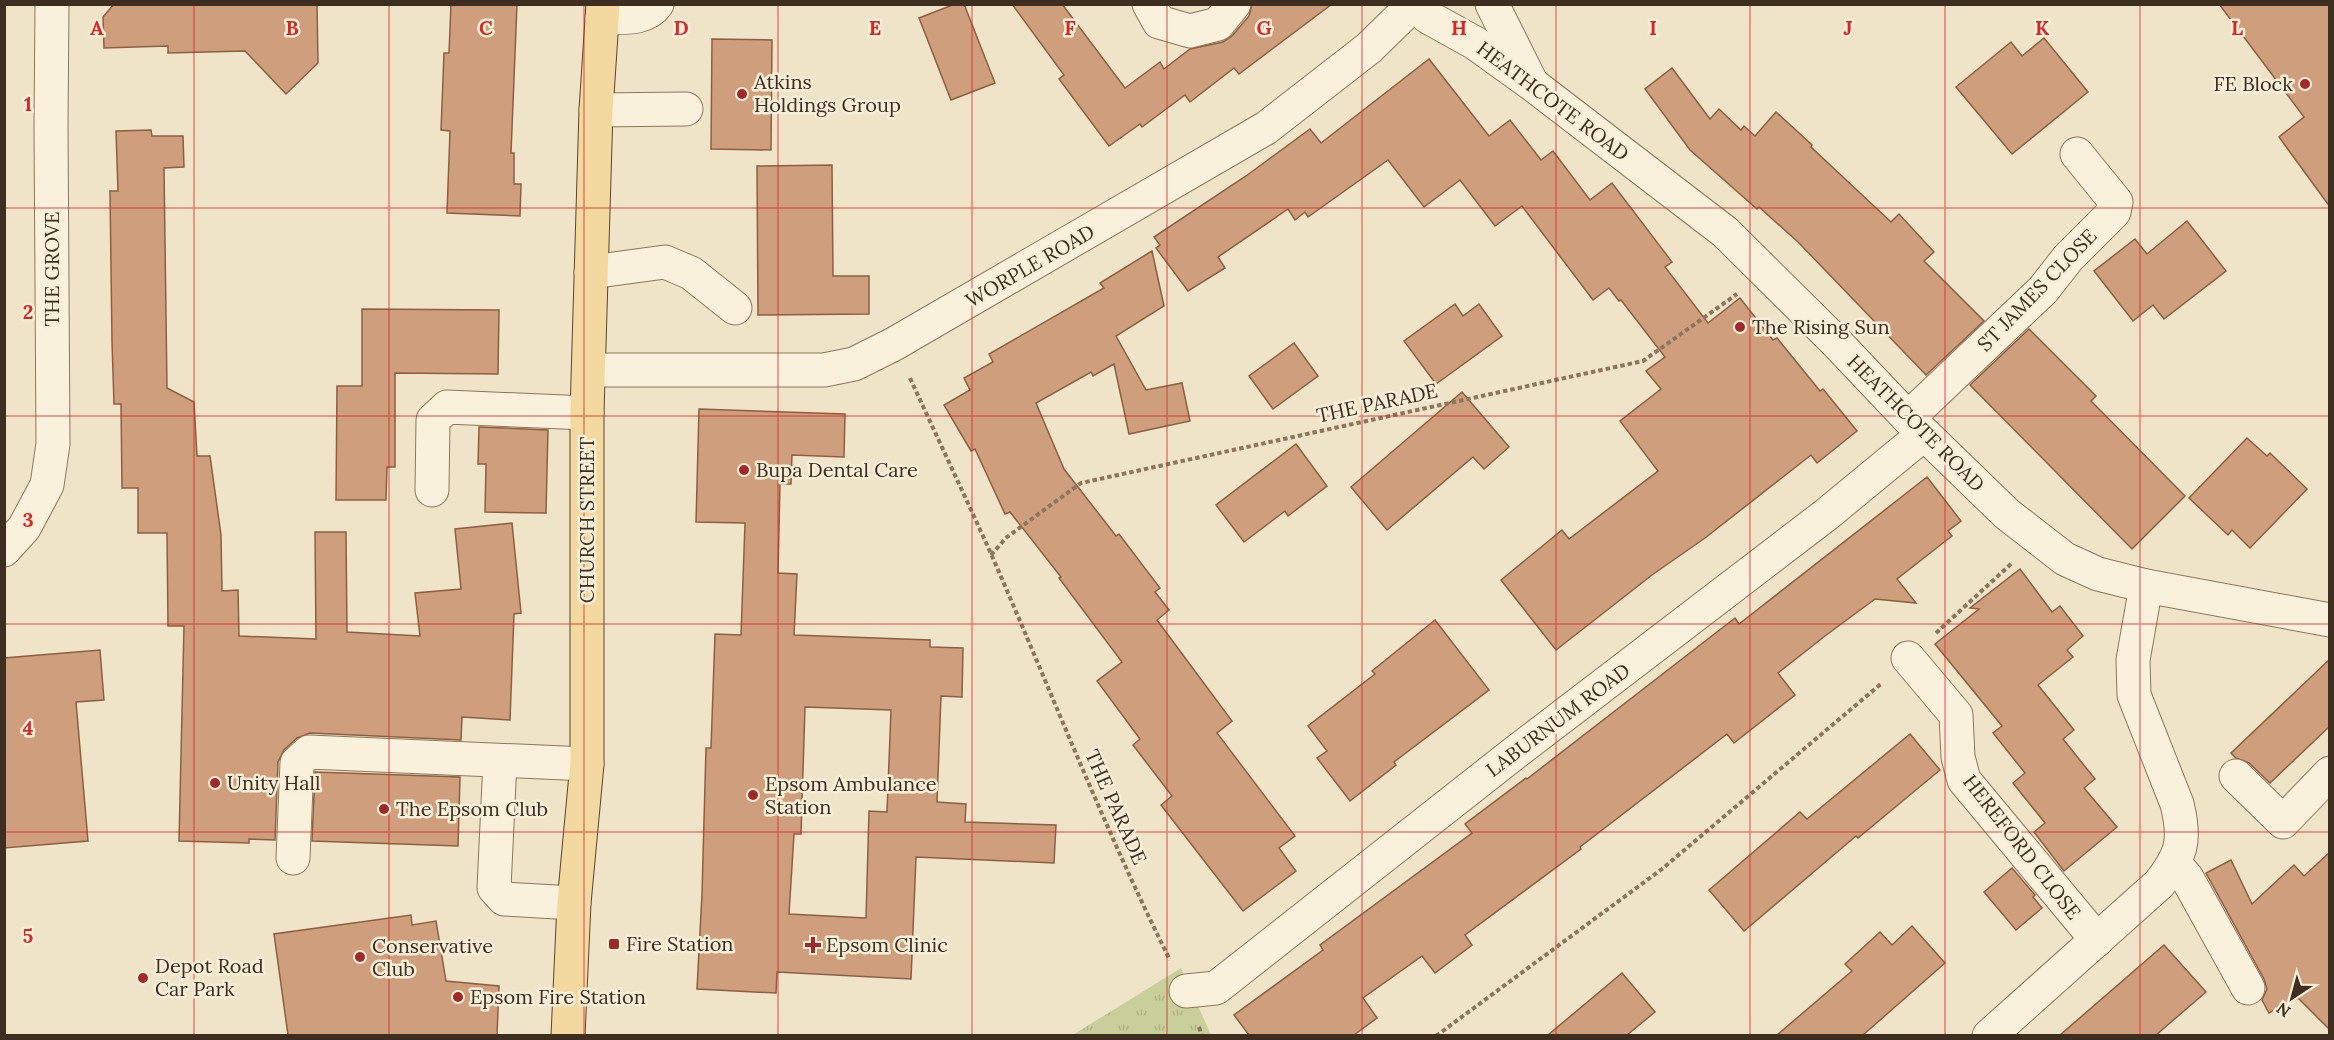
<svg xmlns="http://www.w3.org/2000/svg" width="2334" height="1040" font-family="Lora,serif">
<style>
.park{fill:url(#park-tufts)}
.building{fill:#cf9f7d;stroke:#8d5f41;stroke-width:1.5;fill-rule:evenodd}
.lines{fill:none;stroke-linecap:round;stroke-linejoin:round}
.minor-casing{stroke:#8d765c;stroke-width:35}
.major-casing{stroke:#5b4430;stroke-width:35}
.path{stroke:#8d765c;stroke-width:4;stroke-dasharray:4.5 3;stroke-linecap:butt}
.minor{stroke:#faf1dc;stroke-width:33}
.major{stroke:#f3d9a0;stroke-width:33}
.grid{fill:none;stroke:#d62828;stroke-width:1.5;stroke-opacity:0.55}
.poi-dot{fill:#9e2a2b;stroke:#f7eed8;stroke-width:2}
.labels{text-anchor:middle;stroke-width:5;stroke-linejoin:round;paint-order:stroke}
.poi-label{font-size:20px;fill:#3d2e20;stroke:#f7eed8;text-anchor:start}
.street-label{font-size:20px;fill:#3d2e20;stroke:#f7eed8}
.grid-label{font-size:20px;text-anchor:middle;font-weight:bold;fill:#d62828;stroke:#f7eed8;stroke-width:5;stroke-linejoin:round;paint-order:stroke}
</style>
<defs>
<pattern id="park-tufts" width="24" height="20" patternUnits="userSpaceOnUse" patternTransform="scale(1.5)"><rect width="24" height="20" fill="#c9cf9b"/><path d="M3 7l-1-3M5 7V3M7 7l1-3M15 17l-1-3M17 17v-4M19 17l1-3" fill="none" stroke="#aeb285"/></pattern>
</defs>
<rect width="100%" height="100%" fill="#f0e4c8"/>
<polygon class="park" points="1181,968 1211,1035 1071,1036"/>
<g class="building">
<polygon points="114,4 317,4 318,63 286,94 245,51 168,53 168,46 104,48 103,17"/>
<polygon points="451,4 517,4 511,153 514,153 514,184 521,184 520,216 447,213 450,131 441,130 444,53 449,53"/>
<polygon points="955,4 964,4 995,83 951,100 919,18"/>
<polygon points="1012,4 1062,4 1125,88 1160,62 1164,69 1190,49 1223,42 1232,36 1249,16 1252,4 1332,4 1239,74 1234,68 1190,102 1185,95 1142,127 1140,124 1109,146 1059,79 1064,75"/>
<polygon points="2219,4 2330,4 2330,207 2279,137 2304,117"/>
<polygon points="2044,38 2088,92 2012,154 1956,87 2011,42 2022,56"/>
<polygon points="712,39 772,40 771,150 711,149"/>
<polygon points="1429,59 1489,136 1510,120 1541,160 1553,151 1590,200 1612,183 1672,262 1665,267 1708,323 1740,298 1773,340 1777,338 1820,391 1823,389 1857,431 1817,463 1811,455 1705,538 1652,575 1556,650 1501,580 1562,530 1569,539 1658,471 1620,421 1661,389 1646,371 1665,357 1621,300 1619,301 1609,288 1593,300 1522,206 1495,226 1460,180 1424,207 1388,160 1308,217 1305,212 1295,220 1288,209 1218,257 1225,268 1188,291 1156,248 1160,245 1154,237 1246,176 1310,129 1321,143"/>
<polygon points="1672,68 1710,119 1719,109 1741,130 1744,126 1755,136 1776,112 1812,145 1811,147 1891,222 1899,214 1934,252 1924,261 1984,321 1926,375 1799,243 1759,207 1757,209 1690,150 1645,89"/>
<polygon points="151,130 152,136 183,136 184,167 164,168 167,388 194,402 197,456 210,456 221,535 222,591 238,590 239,636 316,639 315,532 346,532 347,632 420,636 415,593 461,589 455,529 512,523 521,613 514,614 510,720 462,717 461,740 310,733 297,738 284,750 278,762 275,840 249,839 249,843 179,841 184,626 168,626 167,533 138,533 138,488 122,488 121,404 114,404 112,342 110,191 118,191 116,131"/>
<polygon points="832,165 833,276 869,276 869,314 758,315 757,166"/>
<polygon points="2187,221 2226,271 2164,319 2153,305 2133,321 2094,271 2135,239 2147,254"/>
<polygon points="1152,251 1164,306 1116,336 1146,390 1182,383 1190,421 1129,434 1114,364 1093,376 1091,372 1036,403 1064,469 1116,536 1119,534 1160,588 1155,592 1169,610 1157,620 1232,721 1217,733 1295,836 1279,848 1296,871 1243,911 1161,805 1172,796 1133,745 1140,739 1097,681 1122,662 1059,578 1061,577 1010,512 1005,514 975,449 971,451 944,405 970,390 964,378 993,362 989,354 1104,288 1100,283"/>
<polygon points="1455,304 1463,316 1479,304 1502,336 1436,384 1404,341"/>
<polygon points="362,309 499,310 498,374 395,373 395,467 387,467 386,500 336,500 337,386 362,386"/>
<polygon points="2029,329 2096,396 2091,401 2185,496 2132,549 1970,385"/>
<polygon points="1294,343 1318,376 1273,409 1249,376"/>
<polygon points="1462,392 1509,447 1484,469 1473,457 1387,530 1351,487"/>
<path d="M699,409L845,414L844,457L792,455L791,484H780L778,573L797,574L794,635L930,640V647L963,648L962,697L941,696L937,802L966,804L965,822L1056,825L1054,863L916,857L911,979L777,972L776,993L697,989L702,894L706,748H711L715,634L741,635L745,523L696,522ZM805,707L891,710L887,812L869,811L866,918L789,914L794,834H801Z"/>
<polygon points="479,427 548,430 546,513 485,512 486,464 478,464"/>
<polygon points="2247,438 2267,456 2270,453 2307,489 2250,548 2232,530 2228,535 2189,498"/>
<polygon points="1296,444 1327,486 1288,516 1285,511 1244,542 1216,505"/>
<polygon points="1927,477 1961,521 1948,531 1952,536 1897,579 1916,603 1875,599 1825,636 1778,673 1795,695 1734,743 1727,734 1580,847 1581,849 1465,935 1472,945 1435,973 1422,956 1363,998 1377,1018 1354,1035 1249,1035 1234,1015 1323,950 1320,945 1472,833 1465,824 1526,778 1527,779 1735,618 1739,624"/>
<polygon points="2020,569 2052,612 2060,606 2083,636 2067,650 2073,657 2038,685 2074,730 2063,739 2095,779 2084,788 2117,827 2064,871 2034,832 2045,823 2013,783 2025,773 1993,733 2002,726 1935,644 1979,609 1970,608"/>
<polygon points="1435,620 1489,690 1394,762 1396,765 1350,801 1317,758 1327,751 1308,726 1375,674 1372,671"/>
<polygon points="100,650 104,700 76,702 88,841 4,848 4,658"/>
<polygon points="2330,659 2330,726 2270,783 2249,763 2236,758 2231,753"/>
<polygon points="1910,734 1940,770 1858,838 1856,836 1744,931 1709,890 1800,812 1807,819"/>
<polygon points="315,772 460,777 458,846 312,841"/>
<polygon points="2330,852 2330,1030 2298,998 2269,1013 2262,1000 2267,989 2264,979 2206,873 2231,860 2252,904 2294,865 2304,876"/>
<polygon points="2012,868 2035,895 2033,897 2042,908 2016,930 1984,892"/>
<polygon points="411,915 412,925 436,921 446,981 499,986 497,1035 288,1035 274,934"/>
<polygon points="1912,926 1945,963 1863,1035 1777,1035 1852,971 1845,964 1880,932 1892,945"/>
<polygon points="2164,945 2206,992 2156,1035 2060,1035"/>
<polygon points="1622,973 1655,1012 1627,1035 1548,1035"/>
</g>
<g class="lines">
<defs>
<g id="minor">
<polyline points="1149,4 1159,22 1190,31 1218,24 1234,4"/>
<polyline points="1415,4 1428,17 1475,43 1532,84 1725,232 1835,341 1908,418 2007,514 2065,559 2098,574 2146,586 2330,620"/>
<polyline points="1492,4 1530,80"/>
<path d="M602,18C620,17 645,21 657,4"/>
<polyline points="596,110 686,109"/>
<polyline points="591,272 665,262 691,273 735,308"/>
<polyline points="589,370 824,370 854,364 894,344 1266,128 1369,48 1414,4"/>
<polyline points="1908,418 2043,290 2068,258 2114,212 2116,202 2077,154"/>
<polyline points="432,490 433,420 447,407 587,413"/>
<polyline points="4,550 24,528 47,485 53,444 51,126 52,4"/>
<polyline points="1908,658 1956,715 1958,757 1964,780 2097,940"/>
<polyline points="500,761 494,888 504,899 574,903"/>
<polyline points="2236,776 2283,822 2330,773"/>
<polyline points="293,858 297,763 309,752 587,764"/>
<polyline points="2175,864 2187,878 2248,988"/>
<polyline points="1186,991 1216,988 1512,755 1827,514 1924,434"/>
<path d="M1989,1036L2159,884C2182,855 2186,840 2177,804L2134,695L2133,660L2146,586"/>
</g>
<polyline id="major" points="568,1036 574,903 587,764 587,413 596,110 603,4"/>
</defs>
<use href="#minor" class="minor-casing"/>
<use href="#major" class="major-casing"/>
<g class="path">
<path d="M910,378C937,437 965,496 992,556C1051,691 1104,828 1170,960"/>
<polyline points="991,555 1007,537 1081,483 1643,361 1737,294"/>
<polyline points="1936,633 2012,563"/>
<polyline points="1199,1027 1202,1036"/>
<polyline points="1436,1036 1662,869 1882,683"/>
</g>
<use href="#minor" class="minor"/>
<use href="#major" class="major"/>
</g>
<path class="grid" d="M194,4V1036M389,4V1036M584,4V1036M778,4V1036M972,4V1036M1167,4V1036M1362,4V1036M1556,4V1036M1750,4V1036M1945,4V1036M2140,4V1036M4,208H2330M4,416H2330M4,624H2330M4,832H2330"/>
<g class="poi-dot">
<circle cx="2305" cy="84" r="6"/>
<circle cx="742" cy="94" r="6"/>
<circle cx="1740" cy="327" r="6"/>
<circle cx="744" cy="470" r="6"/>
<circle cx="215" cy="783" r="6"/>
<circle cx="753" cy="795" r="6"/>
<circle cx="384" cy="809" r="6"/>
<rect x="608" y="938" width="12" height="12" rx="3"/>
<path d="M810 936h6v6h6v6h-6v6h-6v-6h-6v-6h6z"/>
<circle cx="360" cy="957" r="6"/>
<circle cx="143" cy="978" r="6"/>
<circle cx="458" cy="997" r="6"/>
</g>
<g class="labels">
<g class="poi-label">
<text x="754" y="89">Atkins<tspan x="754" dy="23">Holdings Group</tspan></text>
<text x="2293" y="91" text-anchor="end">FE Block</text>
<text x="1752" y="334">The Rising Sun</text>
<text x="756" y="477">Bupa Dental Care</text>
<text x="227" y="790">Unity Hall</text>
<text x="765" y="791">Epsom Ambulance<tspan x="765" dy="23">Station</tspan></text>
<text x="396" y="816">The Epsom Club</text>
<text x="626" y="951">Fire Station</text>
<text x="826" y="952">Epsom Clinic</text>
<text x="372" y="953">Conservative<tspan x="372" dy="23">Club</tspan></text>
<text x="155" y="973">Depot Road<tspan x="155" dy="23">Car Park</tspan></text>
<text x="470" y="1004">Epsom Fire Station</text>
</g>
<g class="street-label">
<text transform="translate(1553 101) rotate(37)" y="7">HEATHCOTE ROAD</text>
<text transform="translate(1030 266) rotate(-30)" y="7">WORPLE ROAD</text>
<text transform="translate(52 269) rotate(-90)" y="7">THE GROVE</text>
<text transform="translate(2037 290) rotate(-46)" y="7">ST JAMES CLOSE</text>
<text transform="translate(1377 403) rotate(-12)" y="7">THE PARADE</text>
<text transform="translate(1916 423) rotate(45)" y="7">HEATHCOTE ROAD</text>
<text transform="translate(587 520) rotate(-90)" y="7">CHURCH STREET</text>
<text transform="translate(1558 720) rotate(-37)" y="7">LABURNUM ROAD</text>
<text transform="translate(1116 807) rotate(66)" y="7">THE PARADE</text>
<text transform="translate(2022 847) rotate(52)" y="7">HEREFORD CLOSE</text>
</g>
</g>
<g class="grid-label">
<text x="97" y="35">A</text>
<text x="292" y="35">B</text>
<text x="486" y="35">C</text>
<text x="681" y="35">D</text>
<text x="875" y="35">E</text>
<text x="1070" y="35">F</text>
<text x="1264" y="35">G</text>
<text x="1459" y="35">H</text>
<text x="1653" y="35">I</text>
<text x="1848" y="35">J</text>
<text x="2042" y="35">K</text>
<text x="2237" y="35">L</text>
<text x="28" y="111">1</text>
<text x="28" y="319">2</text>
<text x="28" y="527">3</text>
<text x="28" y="735">4</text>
<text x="28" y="943">5</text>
</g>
<rect width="2334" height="1040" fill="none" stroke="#3d2e20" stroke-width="12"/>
<g transform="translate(2292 998) rotate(216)" stroke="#f7eed8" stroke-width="4.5" paint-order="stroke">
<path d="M0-4.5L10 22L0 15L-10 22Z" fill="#3d2e20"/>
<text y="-9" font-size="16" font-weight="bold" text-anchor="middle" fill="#3d2e20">N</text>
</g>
</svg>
